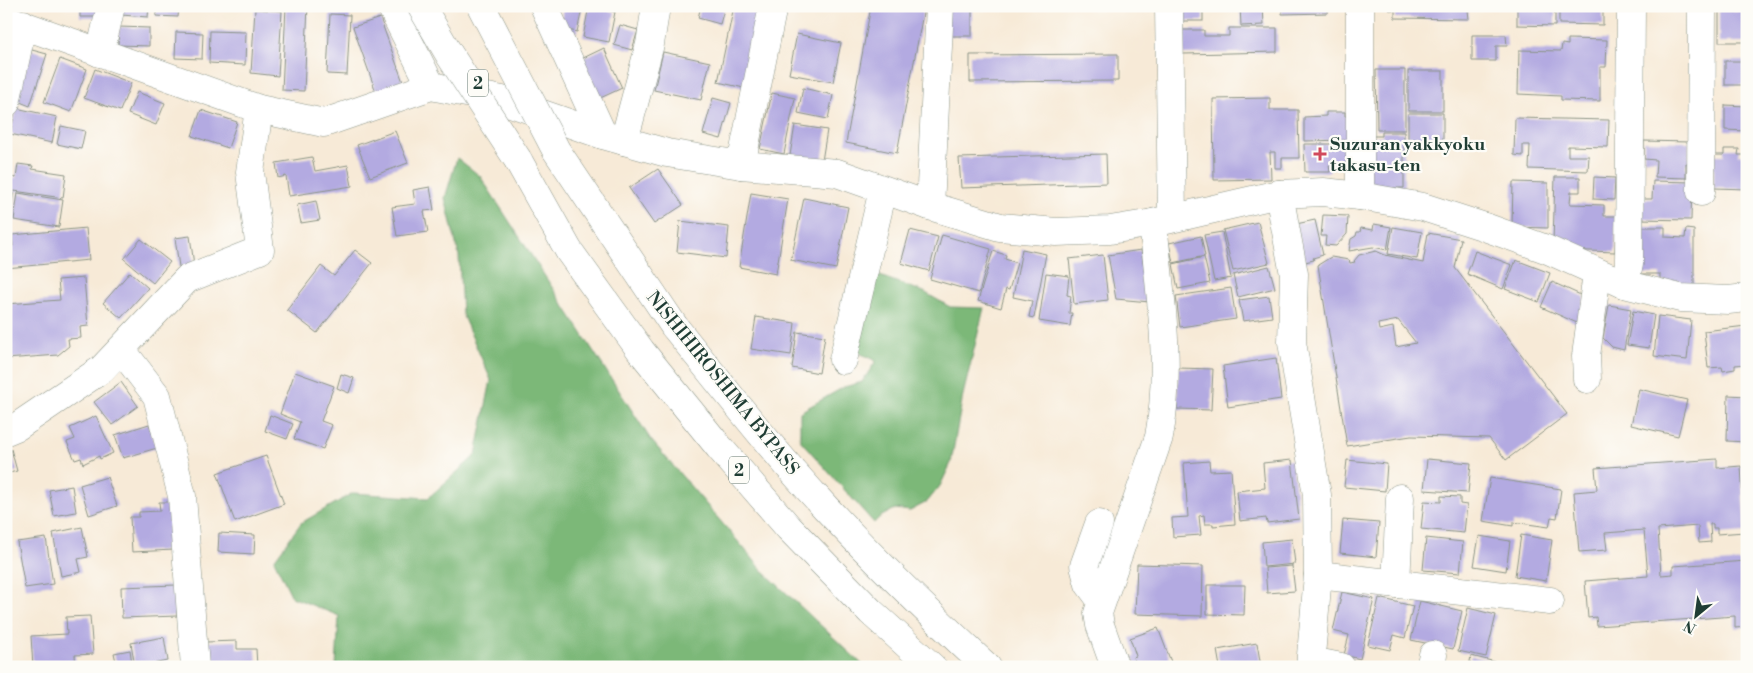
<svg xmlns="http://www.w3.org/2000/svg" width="1753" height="673" font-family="'Libre Bodoni',serif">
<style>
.forest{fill:#7bb878;stroke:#4d7a56}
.building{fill:#b3aae1;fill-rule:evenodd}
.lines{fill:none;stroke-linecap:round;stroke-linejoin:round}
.minor-casing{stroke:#8b9486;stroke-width:29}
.highway-casing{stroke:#8b9486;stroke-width:29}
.minor{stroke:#fff;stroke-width:28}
.highway{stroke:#fff;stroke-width:28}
.highway-bridge-casing{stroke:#8b9486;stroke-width:29;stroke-linecap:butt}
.highway-bridge{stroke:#fff;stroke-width:28}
.poi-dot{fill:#d1495b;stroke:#fdfcf7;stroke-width:2}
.labels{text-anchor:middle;stroke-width:4.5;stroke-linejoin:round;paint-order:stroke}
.shield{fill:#fdfcf7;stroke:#62766e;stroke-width:1}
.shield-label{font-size:16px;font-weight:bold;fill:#1f3d34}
.poi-label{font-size:18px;font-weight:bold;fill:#1f3d34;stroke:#fdfcf7;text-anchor:start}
.street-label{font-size:18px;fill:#1f3d34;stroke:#fdfcf7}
</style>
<rect width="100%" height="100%" fill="#fdfcf7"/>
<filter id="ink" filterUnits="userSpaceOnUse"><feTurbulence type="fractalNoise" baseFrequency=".02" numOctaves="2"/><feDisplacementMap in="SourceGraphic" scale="10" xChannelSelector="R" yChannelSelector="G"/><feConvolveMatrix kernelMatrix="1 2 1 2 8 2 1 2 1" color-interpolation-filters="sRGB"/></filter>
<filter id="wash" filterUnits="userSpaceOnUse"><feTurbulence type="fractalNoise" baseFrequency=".0096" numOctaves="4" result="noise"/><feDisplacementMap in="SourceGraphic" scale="20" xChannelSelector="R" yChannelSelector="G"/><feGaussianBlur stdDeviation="1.12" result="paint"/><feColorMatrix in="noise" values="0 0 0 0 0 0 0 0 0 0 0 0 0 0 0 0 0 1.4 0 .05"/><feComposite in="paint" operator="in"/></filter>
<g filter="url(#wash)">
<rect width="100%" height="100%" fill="#f7ead7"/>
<g class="forest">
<polygon points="457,158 480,176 651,440 765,573 865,667 336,667 339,616 292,597 274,560 301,523 353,493 428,498 476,455 491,380 462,314 459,256 445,198"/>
<polygon points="877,275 924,292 950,307 984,308 963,395 951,463 940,486 927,502 910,511 895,509 880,517 874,523 800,440 800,412 844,387 862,382 876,361 855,351"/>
</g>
<g id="blocks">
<g class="building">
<polygon points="80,6 99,6 100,17 80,17"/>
<polygon points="122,6 149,6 148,17 121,15"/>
<polygon points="156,6 179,6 178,17 156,16"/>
<polygon points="286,6 308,6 304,91 282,90"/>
<polygon points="564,6 582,9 577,32 559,28"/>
<polygon points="589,6 615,12 609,42 583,37"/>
<polygon points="701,6 725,6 720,24 698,18"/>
<polygon points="734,6 761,6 744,88 718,82"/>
<polygon points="871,6 916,6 924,8 897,153 846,143"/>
<rect x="944" y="6" width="28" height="30"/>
<rect x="1180" y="6" width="23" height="15"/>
<polygon points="1240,6 1263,6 1264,25 1241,26"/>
<polygon points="1282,6 1328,6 1328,13 1282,14"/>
<polygon points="1389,6 1474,6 1474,10 1468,10 1469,19 1395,18 1395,10 1389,10"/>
<polygon points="1517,6 1555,6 1555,26 1517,25"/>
<polygon points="1559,6 1603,6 1603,25 1559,24"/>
<polygon points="255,9 282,11 278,76 251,73"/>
<rect x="1719" y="11" width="28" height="31"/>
<polygon points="330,14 350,15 347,75 327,74"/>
<polygon points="380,18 403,82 376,92 353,27"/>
<polygon points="620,25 638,30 632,50 614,45"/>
<polygon points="119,27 149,28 149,46 118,45"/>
<polygon points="1229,28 1277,28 1277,52 1183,54 1182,30 1204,30 1204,36 1229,36"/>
<polygon points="210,31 246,32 245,65 209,63"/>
<polygon points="176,32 203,33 202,59 175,58"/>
<polygon points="797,34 841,43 833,82 789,74"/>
<polygon points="1472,35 1506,35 1507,46 1496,46 1496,61 1472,61"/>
<polygon points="1568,39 1607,40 1606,67 1600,67 1600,101 1561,100 1561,96 1518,94 1519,50 1561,51 1562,44 1568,45"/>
<polygon points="604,48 622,88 596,100 577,61"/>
<polygon points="32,50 47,54 30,106 15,100"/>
<polygon points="663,52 710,62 701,100 654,90"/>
<polygon points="1118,54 1118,81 970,82 970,55"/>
<polygon points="60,59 87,69 71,112 44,102"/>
<rect x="1725" y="61" width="22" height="24"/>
<polygon points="95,69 131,83 120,111 84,98"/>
<polygon points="1376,70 1405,70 1405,130 1377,130"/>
<rect x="1408" y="71" width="35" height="40"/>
<polygon points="803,88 833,95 828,119 798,113"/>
<polygon points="137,92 165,103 156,125 128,114"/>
<polygon points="772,93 795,98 784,154 760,149"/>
<polygon points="713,98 731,103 721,139 703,134"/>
<polygon points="1270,98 1270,110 1298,110 1299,158 1282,158 1282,168 1275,168 1275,152 1270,152 1271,179 1214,180 1213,99"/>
<polygon points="1725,105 1747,106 1747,131 1725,130"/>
<polygon points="16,108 57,117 52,143 10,134"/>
<polygon points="201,110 237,122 228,148 192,136"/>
<polygon points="1326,112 1345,112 1345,116 1350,116 1350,140 1304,141 1304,117 1326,116"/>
<polygon points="1408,113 1443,113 1443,140 1408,139"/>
<polygon points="1515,118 1609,120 1608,147 1568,146 1568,156 1589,156 1588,171 1529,169 1530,145 1523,145 1523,156 1514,155"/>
<polygon points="795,125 827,130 822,161 790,155"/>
<polygon points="61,126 85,131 81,149 57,144"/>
<polygon points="395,131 408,163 370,177 357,145"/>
<polygon points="1382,132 1404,132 1404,188 1371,188 1365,136 1382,136"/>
<polygon points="1644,141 1689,142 1689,164 1686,163 1686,178 1655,177 1656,160 1644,159"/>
<polygon points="1304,144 1350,144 1350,165 1329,165 1330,172 1305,172"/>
<polygon points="1724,149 1739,149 1738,155 1747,155 1747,189 1714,188 1714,155 1724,155"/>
<polygon points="1106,154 1107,183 961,188 959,158"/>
<polygon points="312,157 315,171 348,165 352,186 289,196 286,176 278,178 276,163"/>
<polygon points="18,164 33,166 32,169 66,174 63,198 14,191 10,218 6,217 6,176 16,178"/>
<polygon points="658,169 683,205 654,224 629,188"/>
<polygon points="1555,177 1580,177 1580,192 1571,192 1570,204 1604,205 1604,216 1616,216 1615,252 1566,250 1553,243"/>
<polygon points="1594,177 1615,178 1614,200 1593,199"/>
<polygon points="1653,181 1692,182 1691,220 1638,219 1638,199 1652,199"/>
<polygon points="1513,182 1548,183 1548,228 1512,227"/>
<polygon points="430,187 434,210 424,211 428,232 397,236 392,207 415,204 413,190"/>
<polygon points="18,193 63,200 59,227 14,220"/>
<polygon points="751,193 788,199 776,274 739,267"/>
<polygon points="804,198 848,207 836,269 791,260"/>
<polygon points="316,201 320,220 301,223 297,205"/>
<polygon points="1323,215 1348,216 1347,234 1336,246 1325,245 1326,236 1321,236"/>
<polygon points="1315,220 1323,255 1313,258 1314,260 1305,262 1296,224"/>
<polygon points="680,221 729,227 726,258 677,252"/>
<polygon points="1258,222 1269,263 1233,271 1223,230"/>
<polygon points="1374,224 1391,227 1387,250 1373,247 1349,251 1351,239 1356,236 1357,232 1360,232 1361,228 1373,230"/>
<polygon points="1393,227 1422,232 1417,259 1388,254"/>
<polygon points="1639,227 1665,227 1665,237 1685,238 1686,229 1694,230 1694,286 1660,281 1660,274 1638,274"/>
<polygon points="86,228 89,260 6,268 6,247 13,246 12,235"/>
<polygon points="910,230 938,237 929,271 901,263"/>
<polygon points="1222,232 1231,278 1214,281 1204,235"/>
<path d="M1428,233L1461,239L1455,268L1567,414L1506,460L1489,438L1411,436L1347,446L1318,265L1331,257L1349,260L1350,263L1355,262L1354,261L1359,255L1376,251L1385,255L1423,263ZM1398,320L1416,343L1396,347L1393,327L1379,330L1378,324Z"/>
<polygon points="942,235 991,249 979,293 930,279"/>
<polygon points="190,236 194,265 179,267 175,238"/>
<polygon points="1201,236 1205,256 1173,263 1169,243"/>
<polygon points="141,239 170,262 153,283 124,259"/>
<polygon points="1022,249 1046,254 1034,318 1029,317 1032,301 1013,297"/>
<polygon points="355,250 372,263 317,333 287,310 321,266 334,276"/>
<polygon points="1141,250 1150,302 1116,299 1108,255"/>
<polygon points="993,251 1006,255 1005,259 1017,263 1009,290 1006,289 1001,308 978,301"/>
<polygon points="1475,251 1512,265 1503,289 1467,274"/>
<polygon points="1103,255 1108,300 1074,304 1069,259"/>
<polygon points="1204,257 1210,283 1178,289 1173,264"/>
<polygon points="1516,260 1550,273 1539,302 1505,289"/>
<polygon points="1269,266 1275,288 1238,297 1233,275"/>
<polygon points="130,272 148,288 121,318 103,303"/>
<polygon points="1046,273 1069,276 1067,295 1071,296 1069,313 1072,313 1070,326 1039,321"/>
<polygon points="84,278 88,326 80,327 81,338 68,339 69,346 58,355 6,359 6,304 60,300 58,280"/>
<polygon points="1552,282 1585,297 1577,323 1541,307"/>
<polygon points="1231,288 1236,319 1180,327 1176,296"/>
<polygon points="1269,296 1272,317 1243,321 1239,300"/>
<polygon points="1609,305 1631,309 1624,350 1612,347 1603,338"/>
<polygon points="1633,311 1654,315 1649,348 1627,345"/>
<polygon points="1658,316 1691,320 1687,360 1654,356"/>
<polygon points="756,317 795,323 791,355 751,349"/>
<polygon points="1746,326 1747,364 1735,365 1735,369 1723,371 1722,367 1708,368 1704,331"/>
<polygon points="797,332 825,336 819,373 792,368"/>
<polygon points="1276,358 1281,399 1228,407 1223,366"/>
<polygon points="1178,368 1213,369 1211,410 1177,409"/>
<polygon points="295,372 334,386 321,421 332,425 323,449 294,439 300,422 280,414"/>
<polygon points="341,374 354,378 349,393 337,388"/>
<polygon points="121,382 138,406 112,425 94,402"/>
<polygon points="1639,389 1687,400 1678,436 1631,425"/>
<polygon points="1728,395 1747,396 1747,442 1727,441"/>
<polygon points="270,415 293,424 287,439 265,431"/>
<polygon points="96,416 113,453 100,459 99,456 83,464 81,458 75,460 67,442 75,439 70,428"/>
<polygon points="149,424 157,448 123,458 115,435"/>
<polygon points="11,449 17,471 6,474 6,451"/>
<polygon points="266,456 284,504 235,522 217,473"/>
<polygon points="1427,459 1471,463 1468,493 1424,490"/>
<polygon points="1717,459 1717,468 1741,466 1745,532 1717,534 1717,528 1713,528 1713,524 1710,524 1711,542 1699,543 1698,526 1658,529 1661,575 1673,574 1673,566 1747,561 1747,627 1735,628 1735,616 1597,626 1596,617 1588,618 1585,581 1648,576 1644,530 1605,533 1607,550 1579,552 1574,492 1597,490 1595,468"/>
<polygon points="1292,460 1299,519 1267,523 1266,518 1240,521 1237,491 1265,488 1263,463"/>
<polygon points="1347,460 1387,464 1385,491 1344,487"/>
<polygon points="1209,461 1210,471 1231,470 1235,524 1213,526 1213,524 1205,524 1204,515 1199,516 1201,535 1173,537 1172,518 1188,517 1184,463"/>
<polygon points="107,477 117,506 89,515 80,485"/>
<polygon points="1490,478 1561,489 1557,518 1551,517 1549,527 1513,522 1513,526 1483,521"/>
<polygon points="72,486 76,512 54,516 49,490"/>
<polygon points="1441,496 1460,497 1460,504 1467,505 1464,533 1421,529 1424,501 1441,502"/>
<polygon points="159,502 172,502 174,550 132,552 130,517 139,517 139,512 160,511"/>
<polygon points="1343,520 1379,523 1376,557 1340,553"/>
<polygon points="82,527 88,557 78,559 81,572 61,576 53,533"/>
<polygon points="219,533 255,535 254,554 218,552"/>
<polygon points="1521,535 1552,540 1546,581 1515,576"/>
<polygon points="1479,536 1510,541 1506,571 1474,566"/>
<polygon points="46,538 53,584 25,588 17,542"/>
<polygon points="1426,538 1463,542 1460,573 1423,570"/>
<polygon points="1292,539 1295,564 1264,567 1262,542"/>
<polygon points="1137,564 1203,566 1202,616 1135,614"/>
<polygon points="1292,566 1295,591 1267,593 1265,568"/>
<polygon points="176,585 177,616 122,618 121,587"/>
<polygon points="1207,585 1245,585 1244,615 1207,614"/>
<polygon points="1342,592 1374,599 1360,659 1344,655 1349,635 1333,631"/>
<polygon points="1379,598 1413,606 1405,638 1394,635 1390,650 1368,645"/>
<polygon points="1420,601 1462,611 1453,649 1411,640"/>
<polygon points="1468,608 1496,615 1486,657 1458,651"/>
<polygon points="90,616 93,654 75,655 76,667 33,667 31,636 67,634 66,617"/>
<polygon points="1158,628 1173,667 1136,667 1133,657 1136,656 1130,638"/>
<polygon points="164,637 168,661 135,667 131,643"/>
<polygon points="237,641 237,649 256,649 257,667 207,667 206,642"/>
<polygon points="1257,643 1261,667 1220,667 1217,650"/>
<polygon points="130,650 132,663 117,666 114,653"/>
<polygon points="1471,656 1504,664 1503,667 1469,667"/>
</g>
</g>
</g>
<g filter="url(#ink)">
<use href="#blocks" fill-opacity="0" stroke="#8b9486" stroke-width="1"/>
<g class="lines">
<defs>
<g id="minor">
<polyline points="391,6 431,86"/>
<polyline points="544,6 603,135"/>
<polyline points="1169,6 1172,218"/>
<polyline points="1360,6 1360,196"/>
<polyline points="6,19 259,109 324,123 431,86 502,100 603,135 667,153 741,165 837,173 930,206 1000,227 1056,232 1110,230 1153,223 1279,194 1323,192 1360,196 1423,207 1485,227 1546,249 1624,284 1680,298 1728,300 1747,298"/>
<polyline points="100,53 111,6"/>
<polyline points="6,103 23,24"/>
<polyline points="624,141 650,44 656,6"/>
<polyline points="741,165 773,6"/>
<polyline points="1701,192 1702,6"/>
<polyline points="1279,194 1294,274 1292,342 1317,495 1318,575 1310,667"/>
<polyline points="930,206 940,6"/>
<polyline points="1624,284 1629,264 1631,6"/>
<polyline points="121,349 157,396 182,496 195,667"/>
<polyline points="843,360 883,190"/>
<polyline points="1587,379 1586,356 1597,273"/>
<polyline points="6,431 18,426 102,369 187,279 260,250 250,172 259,109"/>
<polyline points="1099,524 1084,566 1089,584 1101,600"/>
<polyline points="1318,575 1550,601"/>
<polyline points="1396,584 1400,498"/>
<polyline points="1311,661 1341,667"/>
<path d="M1115,667L1100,625L1098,613L1159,437C1172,366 1160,294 1153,223"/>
<polyline points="1430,667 1433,655"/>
</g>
<g id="highway">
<polyline points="518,160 569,251 641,351 719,447 789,528 871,612 932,667"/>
<path d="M674,326C723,387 771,449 825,507C877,563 931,615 987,667"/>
</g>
</defs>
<use href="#minor" class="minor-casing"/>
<use href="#highway" class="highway-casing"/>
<use href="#minor" class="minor"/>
<use href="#highway" class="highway"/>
<defs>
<g id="highway-bridge">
<polyline points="421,6 449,54 518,160"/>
<polyline points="481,6 556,150 674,326"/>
</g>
</defs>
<use href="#highway-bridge" class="highway-bridge-casing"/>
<use href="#highway-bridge" class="highway-bridge"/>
</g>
</g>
<path class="poi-dot" d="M1317.5 146.5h5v5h5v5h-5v5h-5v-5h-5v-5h5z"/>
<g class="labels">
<g class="shield">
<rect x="468" y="69.5" width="20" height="27" rx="4"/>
<rect x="729" y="456.5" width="20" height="27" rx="4"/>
</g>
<g class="shield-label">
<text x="478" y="89">2</text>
<text x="739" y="476">2</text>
</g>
<g class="poi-label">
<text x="1330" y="150">Suzuran yakkyoku<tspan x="1330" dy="21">takasu-ten</tspan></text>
</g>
<g class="street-label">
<text transform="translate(723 383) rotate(51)" y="6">NISHIHIROSHIMA BYPASS</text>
</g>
</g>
<rect width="1753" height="673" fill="none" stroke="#fdfcf7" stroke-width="25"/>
<g transform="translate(1696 616) rotate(209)" stroke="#fdfcf7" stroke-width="4" paint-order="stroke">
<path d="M0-4L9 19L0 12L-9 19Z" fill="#1f3d34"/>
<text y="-8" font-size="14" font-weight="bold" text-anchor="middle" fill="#1f3d34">N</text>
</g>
</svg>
